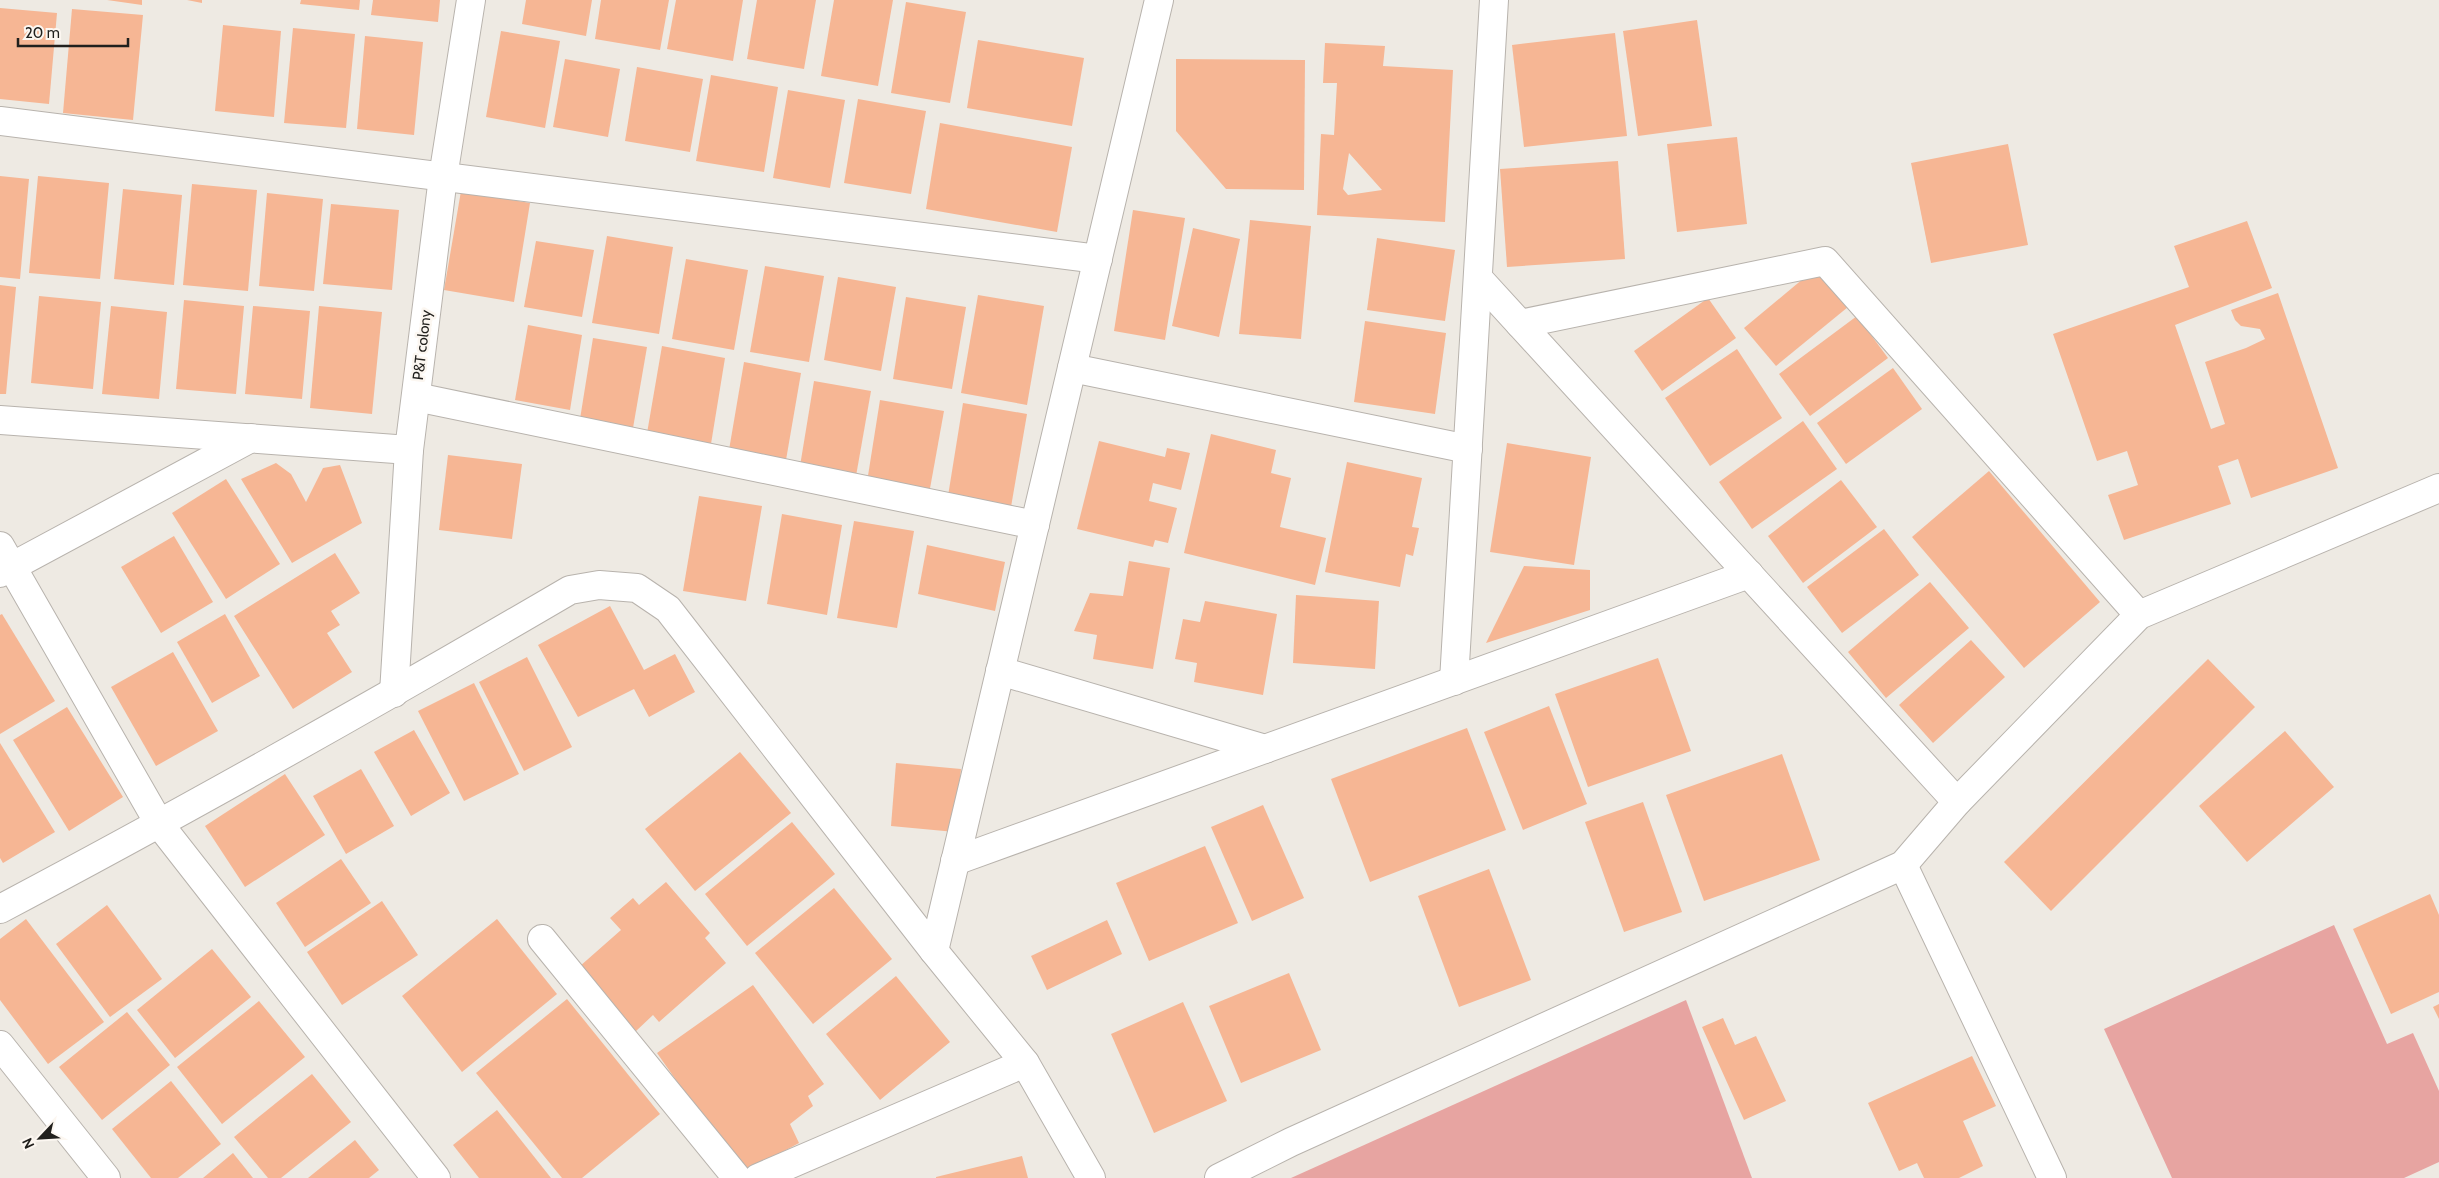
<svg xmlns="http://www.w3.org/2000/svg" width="2439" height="1178" font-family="Cabin,sans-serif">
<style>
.green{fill:#e7a4a1}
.building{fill:#f6b694;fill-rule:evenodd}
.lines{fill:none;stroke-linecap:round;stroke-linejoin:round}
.minor-casing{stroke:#b8b3ad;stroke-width:30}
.tertiary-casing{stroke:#b8b3ad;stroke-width:30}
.minor{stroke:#fff;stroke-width:28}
.tertiary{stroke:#fff;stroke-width:28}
.labels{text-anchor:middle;stroke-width:5;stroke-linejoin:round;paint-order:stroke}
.street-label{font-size:15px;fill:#21201d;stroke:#fcf7f1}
</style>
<rect width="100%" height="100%" fill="#eeeae3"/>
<g class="green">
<polygon points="2334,925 2387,1044 2413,1033 2439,1091 2439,1162 2404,1178 2172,1178 2104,1029"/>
<polygon points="1686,1000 1752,1178 1291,1178"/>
</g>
<g class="building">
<polygon points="107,0 142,0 142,5"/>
<polygon points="187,0 202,0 202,3"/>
<polygon points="301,0 360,0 359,10 300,4"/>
<polygon points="373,0 440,0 438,22 371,15"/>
<polygon points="526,0 592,0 586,36 522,24"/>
<polygon points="601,0 669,0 660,50 595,39"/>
<polygon points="676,0 743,0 733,61 667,49"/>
<polygon points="757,0 816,0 804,69 747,59"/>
<polygon points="834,0 893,0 878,86 821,76"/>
<polygon points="906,2 966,12 950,103 891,93"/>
<polygon points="0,8 57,13 49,104 0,99"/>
<polygon points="72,9 143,15 133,120 63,113"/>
<polygon points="1697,20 1712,126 1638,136 1623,31"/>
<polygon points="223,25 281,31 274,117 215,111"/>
<polygon points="293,28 355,34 346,128 284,123"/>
<polygon points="501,31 560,41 545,128 486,117"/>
<polygon points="1615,33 1627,136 1524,147 1512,45"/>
<polygon points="365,36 423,42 414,135 357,129"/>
<polygon points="978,40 1084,58 1072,126 967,108"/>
<path d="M1325,43L1385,46L1383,66L1453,70L1445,222L1317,215L1321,134L1334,135L1337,83H1323ZM1349,153L1382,190L1348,195L1343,189Z"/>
<polygon points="565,59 620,69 608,137 553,127"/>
<polygon points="1176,59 1305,60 1304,190 1226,189 1176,131"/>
<polygon points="637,67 703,79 690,152 625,141"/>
<polygon points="711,75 778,87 764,172 696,161"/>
<polygon points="788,90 845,100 830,188 773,178"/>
<polygon points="858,99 926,111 911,194 844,183"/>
<polygon points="940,123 1072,147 1057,232 926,209"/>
<polygon points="1737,137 1747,224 1677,232 1667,144"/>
<polygon points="2008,144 2028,245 1931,263 1911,163"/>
<polygon points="1618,161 1625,259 1507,267 1500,169"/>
<polygon points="0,176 29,179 20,279 0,277"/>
<polygon points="38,176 109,183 100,279 29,273"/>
<polygon points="192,184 257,190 248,291 183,285"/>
<polygon points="123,189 182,195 174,285 114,279"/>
<polygon points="461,191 530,203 514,302 444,290"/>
<polygon points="267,193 323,199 314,291 259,286"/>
<polygon points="331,204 399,210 392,290 323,284"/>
<polygon points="1133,210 1185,218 1165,340 1114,331"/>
<polygon points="1250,220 1311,226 1301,339 1239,334"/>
<polygon points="2247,221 2272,288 2175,325 2211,429 2225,424 2205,362 2246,348 2265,339 2260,329 2241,326 2235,320 2231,310 2278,293 2338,468 2251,498 2238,459 2218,466 2231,504 2124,540 2108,495 2138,485 2127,451 2097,461 2053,334 2189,287 2174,246"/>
<polygon points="1193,228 1240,239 1219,337 1172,326"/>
<polygon points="607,236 673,247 659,334 592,323"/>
<polygon points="1377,238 1455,250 1445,321 1367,310"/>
<polygon points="536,241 594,250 582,317 524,307"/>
<polygon points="686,259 748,270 734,350 672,339"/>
<polygon points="765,266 824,276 809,362 750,352"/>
<polygon points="1816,268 1848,307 1776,366 1744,328"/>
<polygon points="838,277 896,287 881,371 824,360"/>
<polygon points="0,285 16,287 6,394 0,394"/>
<polygon points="978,295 1044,306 1027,405 961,393"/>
<polygon points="39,296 101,302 93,389 31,383"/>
<polygon points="906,297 966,307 952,389 893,379"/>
<polygon points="1708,298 1736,338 1662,391 1634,351"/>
<polygon points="184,300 244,306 236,394 176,389"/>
<polygon points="111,306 167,312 159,399 102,394"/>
<polygon points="253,306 310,311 302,399 245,394"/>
<polygon points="319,306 382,312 372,414 310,408"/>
<polygon points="1857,316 1888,358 1810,416 1779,374"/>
<polygon points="1365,321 1446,333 1435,414 1354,402"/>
<polygon points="528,325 582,335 570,410 515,400"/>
<polygon points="593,338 647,347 633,428 580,419"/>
<polygon points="662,346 725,358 710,450 646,439"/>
<polygon points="1737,349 1782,418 1710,466 1665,398"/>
<polygon points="744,362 801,373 786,460 729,450"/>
<polygon points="1893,368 1922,409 1846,464 1817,423"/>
<polygon points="814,381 871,391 856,476 800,466"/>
<polygon points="880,400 944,411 929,494 867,482"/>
<polygon points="963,403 1027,414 1011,507 948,496"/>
<polygon points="1803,421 1837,469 1752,529 1719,482"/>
<polygon points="1211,434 1276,450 1271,473 1291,478 1280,527 1326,538 1315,585 1184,553"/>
<polygon points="1099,441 1165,457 1167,448 1190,453 1181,490 1153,483 1149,501 1177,508 1168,543 1155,540 1153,547 1077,529"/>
<polygon points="1507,443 1591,457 1574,565 1490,552"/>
<polygon points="448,455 522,464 512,539 439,530"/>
<polygon points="1347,462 1422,478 1412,527 1419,528 1413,556 1406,554 1400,587 1325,572"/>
<polygon points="276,463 291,474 306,502 323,468 340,465 362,523 292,563 241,479"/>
<polygon points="1989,471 2100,602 2024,668 1912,537"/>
<polygon points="226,479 280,564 226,599 172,513"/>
<polygon points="1841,480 1877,527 1803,583 1768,536"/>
<polygon points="699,496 762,506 746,601 683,591"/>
<polygon points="782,514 842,525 827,615 767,604"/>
<polygon points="854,521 914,531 897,628 837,618"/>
<polygon points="1884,529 1919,575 1842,633 1807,587"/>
<polygon points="174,536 213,602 161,633 121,567"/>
<polygon points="927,545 1005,562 995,611 918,594"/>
<polygon points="335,553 360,593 331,611 340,625 327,633 352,672 293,709 234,616"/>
<polygon points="1129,561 1170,568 1153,669 1093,659 1097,635 1074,631 1090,593 1123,596"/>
<polygon points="1524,566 1590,570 1590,610 1486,643"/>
<polygon points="1930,582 1969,628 1886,698 1848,652"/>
<polygon points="1296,595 1379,601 1375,669 1293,663"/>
<polygon points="1205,601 1277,614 1263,695 1194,682 1197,663 1175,659 1183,619 1200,622"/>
<polygon points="610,606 644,670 675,654 695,692 649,717 634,689 578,717 538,645"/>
<polygon points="2,614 55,701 0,734 0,615"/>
<polygon points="225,614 260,676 212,703 177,642"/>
<polygon points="1971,640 2005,677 1933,743 1899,705"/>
<polygon points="173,652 218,731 156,766 111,687"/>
<polygon points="527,657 572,747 524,771 479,682"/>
<polygon points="1658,658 1691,751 1588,787 1555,694"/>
<polygon points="2208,659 2255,707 2051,911 2004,862"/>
<polygon points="474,683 519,774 464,801 418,711"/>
<polygon points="1549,706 1587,804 1523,830 1484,732"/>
<polygon points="67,707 123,797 69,831 13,740"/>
<polygon points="1467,728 1506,830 1370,882 1331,779"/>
<polygon points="414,730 450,793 411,816 374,752"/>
<polygon points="2285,731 2334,787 2247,862 2199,806"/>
<polygon points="0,743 55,832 3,863 0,858"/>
<polygon points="740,752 791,813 695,891 645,829"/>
<polygon points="1782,754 1820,860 1704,901 1666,795"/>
<polygon points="896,763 961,769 955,832 891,826"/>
<polygon points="361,769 394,826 346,854 313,796"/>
<polygon points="285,774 325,835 245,887 205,826"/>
<polygon points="1643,802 1682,912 1624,932 1585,822"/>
<polygon points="1263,805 1304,898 1252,921 1211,827"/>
<polygon points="792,822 835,874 747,946 705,894"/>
<polygon points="1205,846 1238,923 1149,961 1116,883"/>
<polygon points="341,859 371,903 305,947 276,903"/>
<polygon points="1489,869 1531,980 1459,1007 1418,896"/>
<polygon points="666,882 710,933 705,938 726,963 659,1022 653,1015 635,1032 579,967 621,930 610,918 633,898 639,905"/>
<polygon points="834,888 892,959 813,1024 755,953"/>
<polygon points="2430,894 2439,915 2439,992 2391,1014 2353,929"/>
<polygon points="382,901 418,955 342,1005 307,952"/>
<polygon points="107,905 162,979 110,1017 56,944"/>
<polygon points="26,919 104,1022 48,1064 0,1000 0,939"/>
<polygon points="497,919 557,994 462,1072 402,996"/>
<polygon points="1107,920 1122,954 1047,990 1031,956"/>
<polygon points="212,949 251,997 175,1058 137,1010"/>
<polygon points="1289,973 1321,1050 1241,1083 1209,1006"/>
<polygon points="896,976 950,1042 880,1100 826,1034"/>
<polygon points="753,985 824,1084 808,1096 813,1106 790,1124 799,1143 742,1174 657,1053"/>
<polygon points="567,999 660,1114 582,1178 562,1178 476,1073"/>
<polygon points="259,1001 305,1057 222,1124 177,1067"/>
<polygon points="1183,1002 1227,1101 1154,1133 1111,1034"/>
<polygon points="2439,1004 2439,1019 2433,1007"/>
<polygon points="127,1012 170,1065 102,1120 59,1067"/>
<polygon points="1723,1018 1735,1045 1756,1036 1786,1101 1744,1120 1702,1027"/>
<polygon points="1972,1056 1996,1106 1963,1121 1983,1166 1959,1178 1924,1178 1917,1163 1899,1171 1868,1103"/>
<polygon points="312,1074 351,1122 281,1178 268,1178 234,1137"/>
<polygon points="171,1081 221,1144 178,1178 151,1178 112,1129"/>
<polygon points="497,1110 551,1178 479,1178 453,1145"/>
<polygon points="355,1140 379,1170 369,1178 308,1178"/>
<polygon points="233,1153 253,1178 203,1178"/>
<polygon points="1022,1156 1028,1178 936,1178 936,1177"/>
</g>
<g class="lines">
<defs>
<g id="minor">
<polyline points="0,121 1098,259"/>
<polyline points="1478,278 1957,802"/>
<polyline points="1520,324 1825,261 2139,615"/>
<polyline points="1072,368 1468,449"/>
<polyline points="416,397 1035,525"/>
<polyline points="0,420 409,450"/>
<polyline points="0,546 160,825 436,1178"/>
<polyline points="0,573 251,438"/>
<polyline points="1000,671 1265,749"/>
<polyline points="1454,681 1494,0"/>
<polyline points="394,693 409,450 443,177 471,0"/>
<polyline points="955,861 1749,574"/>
<polyline points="1903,865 2052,1178"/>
<path d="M0,909C193,807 382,700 570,590L599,585L637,588L668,609L934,951L1025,1063"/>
<polyline points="542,939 737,1178"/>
<polyline points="934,951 1159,0"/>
<polyline points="0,1045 106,1178"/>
<polyline points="758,1178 1025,1063 1091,1178"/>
</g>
<polyline id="tertiary" points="1219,1178 1291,1142 1903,865 1957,802 2139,615 2439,488"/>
</defs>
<use href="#minor" class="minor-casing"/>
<use href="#tertiary" class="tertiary-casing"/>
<use href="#minor" class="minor"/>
<use href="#tertiary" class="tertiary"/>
</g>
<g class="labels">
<g class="street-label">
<text transform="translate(422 345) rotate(-83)" y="5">P&amp;T colony</text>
</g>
</g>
<g transform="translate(40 1138) rotate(245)" stroke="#fcf7f1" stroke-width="4" paint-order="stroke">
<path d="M0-4L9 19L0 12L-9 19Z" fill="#21201d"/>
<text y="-8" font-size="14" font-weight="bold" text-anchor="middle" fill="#21201d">N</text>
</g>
<path d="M18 38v8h110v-8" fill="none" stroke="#21201d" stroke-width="2.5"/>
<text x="25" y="38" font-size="15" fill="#21201d" stroke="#fcf7f1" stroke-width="4" paint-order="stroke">20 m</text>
</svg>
